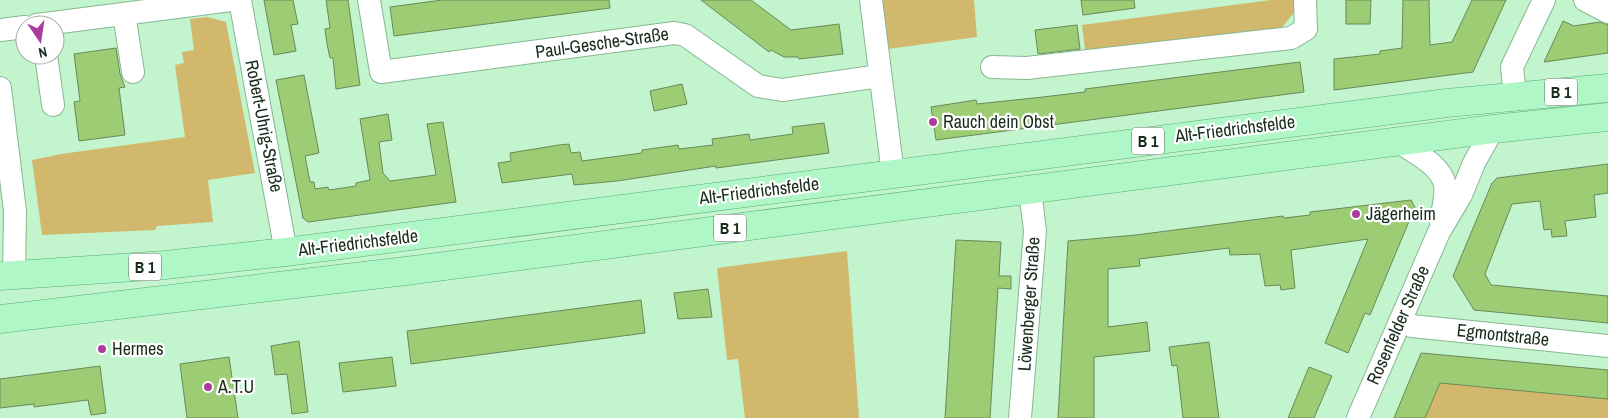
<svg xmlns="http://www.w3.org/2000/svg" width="1608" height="418" font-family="'Archivo Narrow',sans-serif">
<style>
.green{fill:#d1b86c}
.building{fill:#9ccd74;stroke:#6d8758}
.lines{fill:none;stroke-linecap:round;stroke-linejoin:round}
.minor-casing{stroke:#86b792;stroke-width:24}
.major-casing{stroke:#58ad72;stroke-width:29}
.minor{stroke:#fff;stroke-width:22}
.major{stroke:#aff7c6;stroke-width:28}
.poi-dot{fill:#a93d9e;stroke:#fff;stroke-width:2}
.labels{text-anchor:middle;stroke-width:4.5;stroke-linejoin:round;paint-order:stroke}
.shield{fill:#fff;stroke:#5d6b61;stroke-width:1}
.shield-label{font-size:16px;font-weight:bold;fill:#182c1d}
.street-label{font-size:18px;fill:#182c1d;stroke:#fff}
.poi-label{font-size:18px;fill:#182c1d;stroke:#fff;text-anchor:start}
</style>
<rect width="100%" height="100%" fill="#c2f5ce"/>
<g class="green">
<polygon points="882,0 974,0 977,37 888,49"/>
<polygon points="1271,0 1296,0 1293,14 1279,31 1086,57 1082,25"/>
<polygon points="207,17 226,22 255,173 208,180 213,222 157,226 155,230 42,235 32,160 61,154 185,137 175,65 184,63 182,52 194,50 190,19"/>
<polygon points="847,251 859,418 745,418 738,359 727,360 717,268"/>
<polygon points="1439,383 1608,399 1608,418 1425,418"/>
</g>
<g class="building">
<polygon points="264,0 293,0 298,24 291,25 296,51 274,55"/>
<polygon points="326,0 348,0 360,85 336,89 333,58 330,58 327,44 325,29 330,28"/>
<polygon points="442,0 609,0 610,8 394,36 390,7"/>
<polygon points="701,0 751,0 791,30 839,24 843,54 799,59 798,57 784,57 771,50 769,52"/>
<polygon points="1081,0 1134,0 1135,8 1083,15"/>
<polygon points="1346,0 1371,0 1370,24 1346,24"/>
<polygon points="1403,0 1429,0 1430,45 1452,42 1472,0 1506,0 1473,72 1334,90 1334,59 1380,54 1380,51 1402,48"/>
<polygon points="1563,21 1574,26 1600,22 1608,25 1608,53 1544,62"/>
<polygon points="1077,25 1080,49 1038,54 1035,30"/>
<polygon points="116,48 120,74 125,87 119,88 125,135 79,141 74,102 80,101 74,54"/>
<polygon points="1300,62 1304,92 936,140 931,107 976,100 977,104 1043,97 1085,92 1085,89"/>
<polygon points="304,75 319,153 305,156 310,182 314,182 315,189 328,187 329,190 356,186 356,183 370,180 360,119 388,114 392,140 379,142 383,173 390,181 436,175 427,124 443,122 456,202 308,222 303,218 276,80"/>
<polygon points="682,84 687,104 654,111 650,91"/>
<polygon points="824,123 829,153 716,168 716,166 617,181 574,185 572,174 502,183 498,163 511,161 510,153 559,145 569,144 571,153 580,152 582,161 642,153 642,150 678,145 679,149 713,145 712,139 749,134 750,140 793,134 792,127"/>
<polygon points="1608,164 1608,193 1594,195 1596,217 1565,221 1567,236 1552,237 1551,229 1544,230 1540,201 1512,204 1485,274 1491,285 1608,296 1608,323 1474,310 1453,276 1492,183 1497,178"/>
<polygon points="1411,200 1415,207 1370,315 1365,313 1348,353 1325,343 1368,239 1291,250 1295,288 1281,290 1280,285 1265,286 1260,254 1230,255 1229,248 1139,259 1140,266 1108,269 1108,327 1147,322 1150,351 1094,357 1094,418 1058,418 1068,241 1136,235 1283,216 1284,218 1310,215 1310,212"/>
<polygon points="956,240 1001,242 999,276 1011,276 1011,289 998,288 990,418 945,418"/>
<polygon points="708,289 712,317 678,319 674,293"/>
<polygon points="641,300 645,333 411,364 407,331"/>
<polygon points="299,341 308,412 292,414 287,374 275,375 271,346"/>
<polygon points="1209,342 1219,418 1183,418 1177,365 1172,366 1169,347"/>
<polygon points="1421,353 1608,370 1608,399 1440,383 1425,418 1394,418"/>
<polygon points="229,357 238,418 187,418 180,364"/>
<polygon points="392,357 396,386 343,392 339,363"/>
<polygon points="100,366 106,413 91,415 88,400 34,407 34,404 0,408 0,379"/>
<polygon points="1309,367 1332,376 1314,418 1288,418"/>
</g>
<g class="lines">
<defs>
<g id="minor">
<polyline points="240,0 286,252"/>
<polyline points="369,0 381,72 674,33 685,35 758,86 782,90 880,76"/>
<polyline points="871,0 893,174"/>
<polyline points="1585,0 1608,12"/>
<polyline points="124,14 133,72"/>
<polyline points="37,25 231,0"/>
<polyline points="0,30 25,27"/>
<polyline points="46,55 53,105"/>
<polyline points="992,67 1027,68 1291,38 1306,29 1305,0"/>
<polyline points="0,88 15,211 14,275"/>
<polyline points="1515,96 1512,67 1544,0"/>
<path d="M1399,142C1415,153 1441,165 1445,185C1447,196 1442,211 1441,221"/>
<polyline points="1400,321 1412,326 1608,346"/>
<polyline points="1020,418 1035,231 1030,190"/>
<polyline points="1358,418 1439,232 1461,195 1474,163 1493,129"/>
</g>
<g id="major">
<polyline points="0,276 165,265 286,252 1447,103 1608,88"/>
<polyline points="0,319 406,271 1493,129 1608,117"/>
</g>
</defs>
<use href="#minor" class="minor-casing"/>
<use href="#major" class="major-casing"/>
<use href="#minor" class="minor"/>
<use href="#major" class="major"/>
</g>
<g class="poi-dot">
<circle cx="933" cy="122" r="5"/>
<circle cx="1356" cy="214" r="5"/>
<circle cx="102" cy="349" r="5"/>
<circle cx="208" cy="387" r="5"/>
</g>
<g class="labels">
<g class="shield">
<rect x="1545" y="78.5" width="32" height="27" rx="4"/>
<rect x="1132" y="127.5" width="32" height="27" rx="4"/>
<rect x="714" y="214.5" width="32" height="27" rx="4"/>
<rect x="129" y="253.5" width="32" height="27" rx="4"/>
</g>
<g class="shield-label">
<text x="1561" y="98">B 1</text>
<text x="1148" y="147">B 1</text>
<text x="730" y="234">B 1</text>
<text x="145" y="273">B 1</text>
</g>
<g class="street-label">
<text transform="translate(602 43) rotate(-8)" y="6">Paul-Gesche-Straße</text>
<text transform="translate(264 126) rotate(79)" y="6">Robert-Uhrig-Straße</text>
<text transform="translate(1235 129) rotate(-7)" y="6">Alt-Friedrichsfelde</text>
<text transform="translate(759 191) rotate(-7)" y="6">Alt-Friedrichsfelde</text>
<text transform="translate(358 243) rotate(-7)" y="6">Alt-Friedrichsfelde</text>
<text transform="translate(1029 304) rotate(-86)" y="6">Löwenberger Straße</text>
<text transform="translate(1398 325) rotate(-66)" y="6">Rosenfelder Straße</text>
<text transform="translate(1503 335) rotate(6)" y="6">Egmontstraße</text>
</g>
<g class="poi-label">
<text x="943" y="128">Rauch dein Obst</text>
<text x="1366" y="220">Jägerheim</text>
<text x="112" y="355">Hermes</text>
<text x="218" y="393">A.T.U</text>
</g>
</g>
<g transform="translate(40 40) rotate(167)"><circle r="24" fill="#ffffff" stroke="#a3aba5"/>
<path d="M0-4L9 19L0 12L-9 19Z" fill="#a93d9e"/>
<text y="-8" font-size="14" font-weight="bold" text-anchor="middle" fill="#182c1d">N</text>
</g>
</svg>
